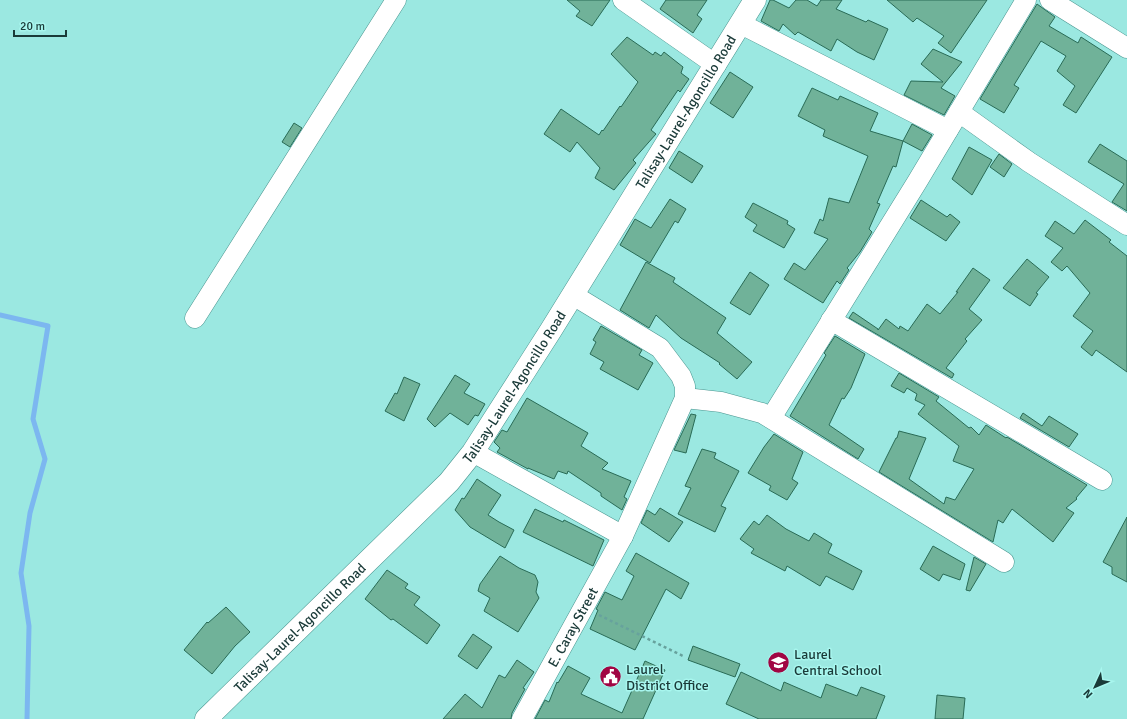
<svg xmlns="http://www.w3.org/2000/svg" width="1127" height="719" font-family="Signika,sans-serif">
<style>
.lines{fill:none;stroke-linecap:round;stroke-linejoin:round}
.stream{stroke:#7cb7f0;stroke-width:5}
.building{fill:#70b299;stroke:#296b56}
.minor-casing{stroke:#49958f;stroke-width:21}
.major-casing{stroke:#49958f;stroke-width:23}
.path{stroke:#67a29d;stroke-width:2.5;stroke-dasharray:3 3;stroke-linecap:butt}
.minor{stroke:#fff;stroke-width:20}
.major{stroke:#fff;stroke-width:22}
.labels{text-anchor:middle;stroke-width:3;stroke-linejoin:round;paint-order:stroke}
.street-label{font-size:14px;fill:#1a3a38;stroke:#a8f6ee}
.poi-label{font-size:14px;fill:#1a3a38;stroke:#a8f6ee;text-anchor:start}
</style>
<rect width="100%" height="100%" fill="#9be8e1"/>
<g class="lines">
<polyline class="stream" points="0,315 48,326 33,419 45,459 30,513 21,573 29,626 27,719"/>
</g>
<g class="building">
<polygon points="567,0 610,0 592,26 576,16 580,11"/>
<polygon points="666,0 707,0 697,15 702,19 693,33 660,9"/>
<polygon points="770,0 773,0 789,8 796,0 807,0 817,6 821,0 842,0 836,9 866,22 868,20 888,29 874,60 857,52 837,39 831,51 798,32 795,35 783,24 779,31 761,21"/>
<polygon points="887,0 987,0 951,53 938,43 944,36 917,18 913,22"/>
<polygon points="1037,4 1055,17 1049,26 1078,43 1081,37 1112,57 1076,113 1063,105 1075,86 1057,71 1066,56 1041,41 1014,85 1019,88 1004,113 980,99"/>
<polygon points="627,37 653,55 655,52 661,56 664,52 683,67 681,73 689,79 680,92 678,90 651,130 656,134 633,160 636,163 614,190 595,178 600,168 577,142 570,152 544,134 561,109 599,135 602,130 603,131 620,106 621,107 638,82 611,54"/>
<polygon points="933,49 962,62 941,88 955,96 944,115 904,95 911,81 943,82 921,64"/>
<polygon points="730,72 753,87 733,118 710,103"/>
<polygon points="812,88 838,100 840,96 878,113 870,131 903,141 896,167 893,166 877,203 880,204 869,229 872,232 860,252 847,268 849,270 840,284 837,281 823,303 784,279 794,263 805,270 828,239 814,233 820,219 823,221 829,198 849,203 868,156 823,136 825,130 798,116"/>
<polygon points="294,123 302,128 290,147 282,142"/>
<polygon points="912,124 932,135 922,151 903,141"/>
<polygon points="1100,144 1127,161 1127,211 1112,202 1124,184 1088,162"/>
<polygon points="969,147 992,160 972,195 952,179"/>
<polygon points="679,151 703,166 692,183 669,168"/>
<polygon points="999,154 1012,164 1004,177 990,167"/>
<polygon points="670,199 686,209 678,223 675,221 650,263 620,245 635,219 651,228"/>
<polygon points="921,200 947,217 950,214 960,222 946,241 910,218"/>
<polygon points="753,203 788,221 787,224 795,229 784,248 753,231 757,225 745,217"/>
<polygon points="1085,220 1111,240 1109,242 1127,256 1127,372 1096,350 1092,356 1081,347 1093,331 1073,316 1090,293 1067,266 1062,271 1051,262 1063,248 1045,236 1055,221 1074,234"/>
<polygon points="1027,259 1049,277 1036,293 1038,294 1030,306 1003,288"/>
<polygon points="646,262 675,278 673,282 726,318 717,333 752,362 737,379 719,364 720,363 681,338 656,315 649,328 620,310"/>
<polygon points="973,268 990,280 969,309 982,320 965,339 967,341 946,368 954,374 952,378 849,318 853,312 878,329 878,330 886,319 899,329 900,326 908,331 927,304 940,314 958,292 956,292"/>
<polygon points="750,272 769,285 750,315 730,303"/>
<polygon points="601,326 642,350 639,355 653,363 638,390 600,369 604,362 590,354 596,342 593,340"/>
<polygon points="835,336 865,354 851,388 844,399 842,398 829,425 864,449 858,459 790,416 826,355 824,353"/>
<polygon points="899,373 939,397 936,401 969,428 971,427 979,435 986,425 1006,438 1007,437 1087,485 1076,498 1077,499 1066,508 1074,513 1053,542 1012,509 1003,523 998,520 993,542 879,472 896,438 897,438 899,431 926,438 909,479 944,504 946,497 955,500 974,469 953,461 959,446 918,414 925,405 915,400 917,394 907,388 904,393 891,386"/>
<polygon points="455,375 470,384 464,393 485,404 478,416 475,415 468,425 450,413 435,427 427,419"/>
<polygon points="404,377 420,384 404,421 385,411 395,393 397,394"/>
<polygon points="527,398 588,433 581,446 608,463 602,469 631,481 624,497 627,499 622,510 601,496 601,493 568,471 567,474 558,471 554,479 528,468 528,469 497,452 500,448 494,442 502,430 507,432"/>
<polygon points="1023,413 1042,426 1049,416 1078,434 1069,447 1020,418"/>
<polygon points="691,414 696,415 686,453 674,450"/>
<polygon points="774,434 803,452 792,479 798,483 787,500 769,490 771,486 748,473 764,447"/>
<polygon points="702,449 716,453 714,458 739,471 721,506 726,508 715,532 678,514 691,488 685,486"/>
<polygon points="477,479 501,495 488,515 499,522 514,530 505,548 470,527 455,510 462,498 464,499"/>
<polygon points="660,508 683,522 669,542 641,523 647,510 655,515"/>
<polygon points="535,509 563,522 564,520 604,540 593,566 523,532"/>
<polygon points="767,515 786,529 809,541 814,533 832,544 828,553 862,571 853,590 826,576 820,586 787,566 785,571 751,553 754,549 740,539 754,521 759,525"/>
<polygon points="1127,517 1127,582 1112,574 1112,567 1103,562"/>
<polygon points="933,546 965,564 960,580 943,574 939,581 920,569"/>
<polygon points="636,553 689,583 681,599 666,589 635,650 590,629 598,610 596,609 605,592 622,600 634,576 626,571"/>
<polygon points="500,556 519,568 535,575 538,582 536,592 539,598 518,632 484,611 490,598 478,591 480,584"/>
<polygon points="974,557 986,564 970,591 966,590"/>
<polygon points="387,570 408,584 405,588 420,597 414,605 440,625 427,644 393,619 391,620 365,599"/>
<polygon points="226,607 250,632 235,646 212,674 184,650 207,622 208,623"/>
<polygon points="473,634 492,647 477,669 458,656"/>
<polygon points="693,646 740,664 735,677 688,660"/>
<polygon points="517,660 534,672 523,688 525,689 512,713 511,719 443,719 465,694 482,708 499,675 505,678"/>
<polygon points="645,661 665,670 643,719 535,719 545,700 549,702 557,682 558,683 568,666 590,678 581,694 622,713"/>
<polygon points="741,672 781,691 784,682 821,698 826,684 857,696 861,687 885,696 876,719 759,719 726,704"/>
<polygon points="937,695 965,698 963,719 935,719"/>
</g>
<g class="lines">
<defs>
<g id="minor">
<polyline points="623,0 716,65"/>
<polyline points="1050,0 1127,48"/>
<polyline points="741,24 948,130"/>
<polyline points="959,112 1029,162 1127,225"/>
<polyline points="195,318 396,0"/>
<polyline points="831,320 1102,480"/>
<polyline points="685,398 721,402 762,413 1004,562"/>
<polyline points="771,418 917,182 1026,0"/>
<polyline points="473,452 623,536"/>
<path id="s1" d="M522,719L623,536L685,398V386L681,376L660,348L573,295"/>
</g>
<g id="major">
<path id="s2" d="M206,719L449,482L473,452L551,330L755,0"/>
</g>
</defs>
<use href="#minor" class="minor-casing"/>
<use href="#major" class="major-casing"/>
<polyline class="path" points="599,615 683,656"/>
<use href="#minor" class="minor"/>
<use href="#major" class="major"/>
</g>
<defs>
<symbol id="school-disc" viewBox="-11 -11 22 22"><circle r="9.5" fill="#a10543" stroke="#a8f6ee"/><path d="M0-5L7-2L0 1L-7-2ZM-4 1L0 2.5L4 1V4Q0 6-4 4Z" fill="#fff"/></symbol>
<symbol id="civic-disc" viewBox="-11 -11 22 22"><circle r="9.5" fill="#a10543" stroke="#a8f6ee"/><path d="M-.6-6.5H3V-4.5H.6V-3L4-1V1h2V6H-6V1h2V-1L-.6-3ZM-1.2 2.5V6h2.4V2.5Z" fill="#fff"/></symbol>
</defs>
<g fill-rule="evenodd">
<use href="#school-disc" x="766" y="650" width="25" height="25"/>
<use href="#civic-disc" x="598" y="664" width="25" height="25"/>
</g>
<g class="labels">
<g class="street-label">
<text dy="5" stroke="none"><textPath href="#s2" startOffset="779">Talisay-Laurel-Agoncillo Road</textPath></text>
<text dy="5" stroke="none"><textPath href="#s2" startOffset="455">Talisay-Laurel-Agoncillo Road</textPath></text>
<text dy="5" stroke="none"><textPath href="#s1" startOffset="105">E. Caray Street</textPath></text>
<text dy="5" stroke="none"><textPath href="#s2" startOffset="131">Talisay-Laurel-Agoncillo Road</textPath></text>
</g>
<g class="poi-label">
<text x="794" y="659">Laurel<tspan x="794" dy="16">Central School</tspan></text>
<text x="626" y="674">Laurel<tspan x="626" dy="16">District Office</tspan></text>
</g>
</g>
<g transform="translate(1095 687) rotate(226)" stroke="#a8f6ee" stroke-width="3" paint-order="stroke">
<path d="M0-3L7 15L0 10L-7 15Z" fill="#1a3a38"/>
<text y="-6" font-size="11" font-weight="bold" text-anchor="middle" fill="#1a3a38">N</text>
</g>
<path d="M14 30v6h52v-6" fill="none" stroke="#1a3a38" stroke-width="2"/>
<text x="20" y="30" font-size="12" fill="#1a3a38" stroke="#a8f6ee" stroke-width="3" paint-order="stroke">20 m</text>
</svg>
